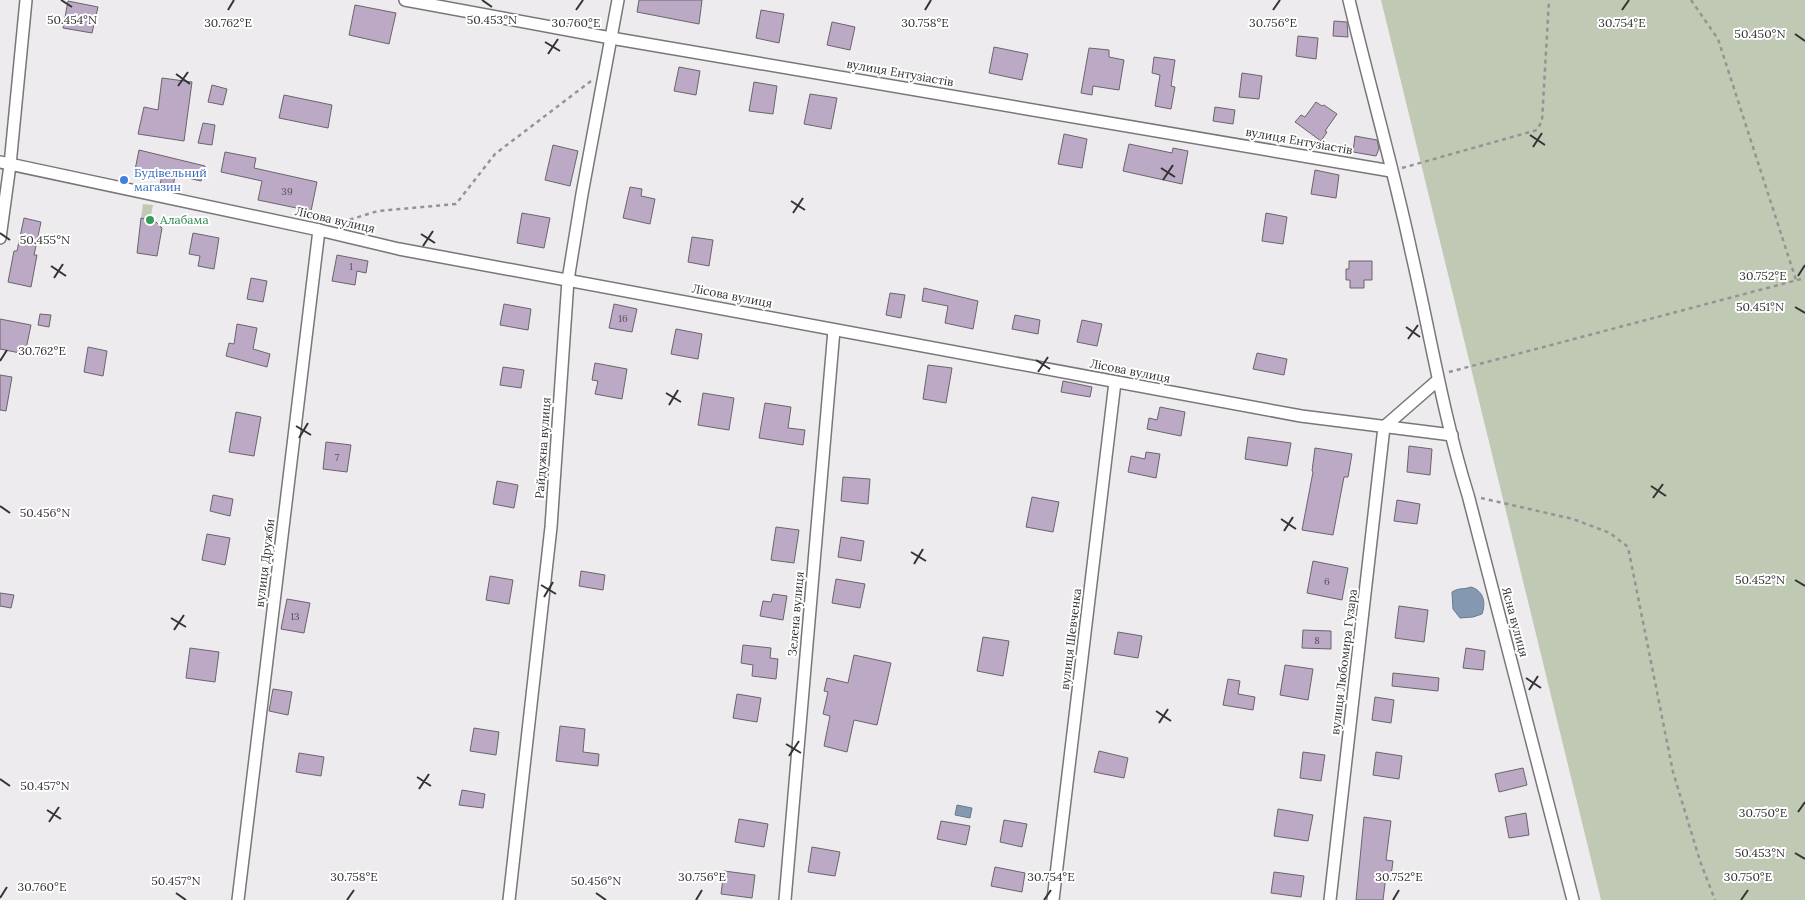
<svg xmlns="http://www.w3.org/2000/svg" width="1805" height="900" font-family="Lora,serif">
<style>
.green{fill:#bfc9b3}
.water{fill:#8598b2;stroke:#6d7a8c}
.building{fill:#bca9c5;stroke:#686669}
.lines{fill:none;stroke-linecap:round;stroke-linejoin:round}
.street-casing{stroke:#787679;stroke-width:14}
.path{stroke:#969396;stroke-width:2.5;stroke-dasharray:4 4;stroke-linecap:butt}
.street{stroke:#fff;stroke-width:11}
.ticks{fill:none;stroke:#343334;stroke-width:2}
.shop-dot{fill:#3f7fe0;stroke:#fff;stroke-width:2}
.leisure-dot{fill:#2e9e5b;stroke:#fff;stroke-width:2}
.labels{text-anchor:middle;stroke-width:4;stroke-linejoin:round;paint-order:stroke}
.number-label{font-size:10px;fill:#565058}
.street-label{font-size:12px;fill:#343334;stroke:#fff}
.shop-label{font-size:12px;fill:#366cbe;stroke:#fff;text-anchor:start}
.leisure-label{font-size:12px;fill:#27864d;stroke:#fff;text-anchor:start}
.ticks-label{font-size:12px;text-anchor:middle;fill:#343334;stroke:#fff;stroke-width:4;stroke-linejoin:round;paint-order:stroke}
</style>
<rect width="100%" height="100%" fill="#eeebef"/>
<g class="green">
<polygon points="1381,0 1805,0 1805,900 1601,900"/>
<polygon points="143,204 153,205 150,220 141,218"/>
</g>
<g class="water">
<path d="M1471,587C1484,591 1486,603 1482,614L1473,617L1460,618L1453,609L1452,592C1460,587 1463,590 1471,587Z"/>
<polygon points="957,805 972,808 970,818 955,815"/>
</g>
<g class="building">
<polygon points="639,0 702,0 699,24 637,12"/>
<polygon points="68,1 98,7 92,33 63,28"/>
<polygon points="355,5 396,13 389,44 349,35"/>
<polygon points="761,10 784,14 779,43 756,38"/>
<polygon points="1334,21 1347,22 1348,37 1333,36"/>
<polygon points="832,22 855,27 850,50 827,45"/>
<polygon points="1298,36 1318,38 1316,59 1296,56"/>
<polygon points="994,47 1028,54 1022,80 989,73"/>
<polygon points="1089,48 1109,50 1109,57 1124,60 1119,90 1093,86 1092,95 1081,93"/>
<polygon points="1154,57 1175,60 1171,86 1175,87 1171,109 1155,106 1160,75 1152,73"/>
<polygon points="679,67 700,71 696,95 674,91"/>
<polygon points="1242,73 1262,76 1259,99 1239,97"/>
<polygon points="162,78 192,82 184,141 138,134 144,107 158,110"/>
<polygon points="754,82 777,86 773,114 749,111"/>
<polygon points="212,85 227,89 223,105 208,102"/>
<polygon points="810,94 837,98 831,129 804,124"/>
<polygon points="284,95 332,105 328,128 279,118"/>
<polygon points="1316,102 1322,106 1324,105 1337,114 1325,131 1327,132 1321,141 1295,122 1301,115 1305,117"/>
<polygon points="1215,107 1235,110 1233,124 1213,121"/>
<polygon points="203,123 215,125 212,145 198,143"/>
<polygon points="1064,134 1087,139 1082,168 1058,164"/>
<polygon points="1355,136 1377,140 1379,149 1376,156 1353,152"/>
<polygon points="1129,144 1172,153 1173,148 1188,151 1182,184 1123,171"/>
<polygon points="553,145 578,151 570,186 545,180"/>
<polygon points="139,150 205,166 201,181 175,175 173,188 160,185 162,175 135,170"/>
<polygon points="225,152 256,158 254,168 317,182 311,211 258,200 262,181 221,172"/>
<polygon points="1315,170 1339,175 1336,198 1311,194"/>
<polygon points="630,187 642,189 641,196 655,199 650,224 623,218"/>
<polygon points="522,213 550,218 544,248 517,243"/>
<polygon points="1266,213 1287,217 1283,244 1262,241"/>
<polygon points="24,218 41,222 34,255 37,255 31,287 8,282 14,251 17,251"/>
<polygon points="141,218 156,222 162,228 157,256 137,253"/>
<polygon points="193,233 219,238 214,269 198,266 200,256 189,254"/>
<polygon points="692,237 713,240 709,266 688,262"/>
<polygon points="337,255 368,261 366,273 357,271 355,285 332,281"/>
<polygon points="1349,261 1372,261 1372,280 1364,280 1364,288 1350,288 1350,280 1346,280 1346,269 1349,269"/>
<polygon points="251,278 267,281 263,302 247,299"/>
<polygon points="924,288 978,301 973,329 945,323 948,306 922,301"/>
<polygon points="890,293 905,295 901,318 886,315"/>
<polygon points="504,304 531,309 528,330 500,325"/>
<polygon points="614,304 637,309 632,332 609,328"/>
<polygon points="40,314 51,315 49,327 38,325"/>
<polygon points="1015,315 1040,320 1038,334 1012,329"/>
<polygon points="0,319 31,325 25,354 0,349"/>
<polygon points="1082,320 1102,324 1097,346 1077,342"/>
<polygon points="237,324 257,328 253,349 270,354 267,367 226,356 229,343 234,344"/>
<polygon points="676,329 702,334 698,359 671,354"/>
<polygon points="88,347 107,351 103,376 84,372"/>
<polygon points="1257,353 1287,359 1284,375 1253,369"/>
<polygon points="595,363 627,369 622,399 595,394 598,381 592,380"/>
<polygon points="928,365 952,368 946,403 923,399"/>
<polygon points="503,367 524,370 521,388 500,385"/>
<polygon points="0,375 12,377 6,411 0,410"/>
<polygon points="1063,381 1092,387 1090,397 1061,392"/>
<polygon points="703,393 734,398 729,430 698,425"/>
<polygon points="765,403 791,407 788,428 805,430 803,445 759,438"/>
<polygon points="1160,407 1185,412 1181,436 1147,429 1149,418 1157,420"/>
<polygon points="236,412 261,417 254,456 229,452"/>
<polygon points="1248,437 1291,443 1287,466 1245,459"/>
<polygon points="326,442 351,445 347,472 323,469"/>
<polygon points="1409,446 1432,449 1430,475 1407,472"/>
<polygon points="1315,448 1352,454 1348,477 1344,477 1333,535 1302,530 1313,472 1312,471"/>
<polygon points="1146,452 1160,454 1156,478 1128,472 1131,456 1145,459"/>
<polygon points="843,477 870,479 868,504 841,501"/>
<polygon points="497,481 518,485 514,508 493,504"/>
<polygon points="213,495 233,499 230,516 210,511"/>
<polygon points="1032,497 1059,502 1053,532 1026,527"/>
<polygon points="1397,500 1420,504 1417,524 1394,521"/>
<polygon points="776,527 799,530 794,563 771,560"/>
<polygon points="207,534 230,538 225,565 202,560"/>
<polygon points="841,537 864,541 861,561 838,557"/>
<polygon points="1313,561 1348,568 1342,600 1307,593"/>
<polygon points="581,571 605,575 603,590 579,586"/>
<polygon points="490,576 513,580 509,604 486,600"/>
<polygon points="836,579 865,584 860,608 832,603"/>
<polygon points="0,593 14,595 11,608 0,606"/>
<polygon points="773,594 787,596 783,620 760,616 763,601 771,602"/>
<polygon points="287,599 310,603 304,633 281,629"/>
<polygon points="1399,606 1428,610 1424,642 1395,638"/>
<polygon points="1303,630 1331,631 1331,649 1302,648"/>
<polygon points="1118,632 1142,636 1138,658 1114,654"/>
<polygon points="983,637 1009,641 1003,676 977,671"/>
<polygon points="743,645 771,648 770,658 778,659 776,679 752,676 753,665 741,663"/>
<polygon points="190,648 219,652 215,682 186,678"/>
<polygon points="1466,648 1485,651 1483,670 1463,668"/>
<polygon points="854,655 891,663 877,725 854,720 847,752 824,746 830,716 823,714 828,692 824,691 827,678 848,683"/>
<polygon points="1285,665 1313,669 1308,700 1280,695"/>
<polygon points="1393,673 1439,678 1438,691 1392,686"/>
<polygon points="1228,679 1240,681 1238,694 1255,697 1253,710 1223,705"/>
<polygon points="273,689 292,692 288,715 269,711"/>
<polygon points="737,694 761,698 757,722 733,718"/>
<polygon points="1375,697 1394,700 1391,723 1372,720"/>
<polygon points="560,726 585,729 583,752 599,754 598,766 556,761"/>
<polygon points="474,728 499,732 496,755 470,751"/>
<polygon points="1099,751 1128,758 1124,778 1094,772"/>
<polygon points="1303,752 1325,755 1321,781 1300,778"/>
<polygon points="1376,752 1402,756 1399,779 1373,775"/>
<polygon points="299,753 324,757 321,776 296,772"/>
<polygon points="1523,768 1527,785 1499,792 1495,774"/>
<polygon points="462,790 485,794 483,808 459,805"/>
<polygon points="1278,809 1313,815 1308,841 1274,836"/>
<polygon points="1526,813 1529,835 1509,838 1505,817"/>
<polygon points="1364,817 1391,821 1386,860 1393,861 1391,876 1386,876 1383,900 1356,900"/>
<polygon points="739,819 768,824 764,847 735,842"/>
<polygon points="1004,820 1027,824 1022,847 1000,842"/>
<polygon points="941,821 970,826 966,845 937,839"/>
<polygon points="812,847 840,852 835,876 808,872"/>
<polygon points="995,867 1025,873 1022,892 991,886"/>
<polygon points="724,871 755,875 752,898 721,894"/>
<polygon points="1274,872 1304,876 1301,897 1271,893"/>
</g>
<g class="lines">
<defs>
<g id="street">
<polyline points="405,0 611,38 1391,171"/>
<path d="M1349,0C1369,84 1393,167 1411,251C1430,333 1443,415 1468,495L1573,900"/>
<polyline points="0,162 319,230 399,249 1301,416 1452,435"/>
<polyline points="0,238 10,165 26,0"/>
<polyline points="238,900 319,230"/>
<polyline points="509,900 551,527 568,280 582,194 618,0"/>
<polyline points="785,900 834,330"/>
<polyline points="1053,900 1115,382"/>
<polyline points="1330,900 1384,427 1438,380"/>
</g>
</defs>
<use href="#street" class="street-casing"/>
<g class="path">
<polyline points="1691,0 1718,39 1796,280"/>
<polyline points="1402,168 1537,130 1542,121 1549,0"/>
<polyline points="342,222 378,211 456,204 495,154 591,81"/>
<polyline points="1449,372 1805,278"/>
<polyline points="1481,498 1573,519 1610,533 1628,547 1673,772 1700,861 1715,900"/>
</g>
<use href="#street" class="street"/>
</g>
<path class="ticks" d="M61,0L72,7M482,0L492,7M228,10L234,0M576,10L583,0M925,10L931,0M1273,10L1280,0M1622,10L1629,0M1795,34L1805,41M545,42L560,51M548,54L558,39M176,74L190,84M178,86L188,72M1530,135L1545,145M1533,147L1542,133M1161,168L1175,177M1163,180L1173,165M791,201L805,210M793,213L803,198M0,233L10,240M421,234L435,243M423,246L433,231M51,266L66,276M1798,276L1805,265M54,278L63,264M1795,307L1805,313M1406,327L1420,337M1408,339L1418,325M1036,360L1050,369M0,361L7,350M1038,372L1048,357M666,393L681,402M669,405L678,390M296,426L311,435M299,438L308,423M1651,486L1666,496M1653,498L1663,484M0,506L10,513M1281,519L1296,529M1284,531L1293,517M911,552L926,561M914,564L923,549M1795,580L1805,586M541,585L556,594M544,597L553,582M171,618L186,627M174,630L184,615M1526,678L1541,688M1529,690L1538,676M1156,711L1171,721M1159,723L1168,709M786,744L801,753M789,756L799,741M417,777L431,786M0,779L10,786M419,789L429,774M47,810L61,819M1798,812L1805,802M49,822L59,807M1795,853L1805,859M176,893L186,900M596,893L606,900M0,898L7,887M347,900L354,890M696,900L702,890M1044,900L1051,890M1393,900L1399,890M1741,900L1748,890"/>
<circle class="shop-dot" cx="124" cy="180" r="5"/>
<circle class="leisure-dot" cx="150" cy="220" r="5"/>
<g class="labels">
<g class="number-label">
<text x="287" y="195">39</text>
<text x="351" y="270">1</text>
<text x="623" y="322">16</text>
<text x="337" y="461">7</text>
<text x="1327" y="585">6</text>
<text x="295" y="620">13</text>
<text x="1317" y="644">8</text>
</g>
<g class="street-label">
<text transform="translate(900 73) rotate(10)" y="4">вулиця Ентузіастів</text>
<text transform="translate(1299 141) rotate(10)" y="4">вулиця Ентузіастів</text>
<text transform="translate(335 220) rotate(13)" y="4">Лісова вулиця</text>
<text transform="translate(732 296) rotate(11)" y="4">Лісова вулиця</text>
<text transform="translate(1130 371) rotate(11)" y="4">Лісова вулиця</text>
<text transform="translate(543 448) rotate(-86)" y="4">Райдужна вулиця</text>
<text transform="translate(265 563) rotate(-83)" y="4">вулиця Дружби</text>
<text transform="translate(796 614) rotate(-85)" y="4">Зелена вулиця</text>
<text transform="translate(1515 622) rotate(75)" y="4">Ясна вулиця</text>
<text transform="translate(1071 639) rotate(-83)" y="4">вулиця Шевченка</text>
<text transform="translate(1344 662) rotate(-83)" y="4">вулиця Любомира Гузара</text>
</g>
<g class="shop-label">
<text x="134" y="177">Будівельний<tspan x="134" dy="14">магазин</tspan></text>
</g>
<g class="leisure-label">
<text x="160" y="224">Алабама</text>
</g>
</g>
<g class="ticks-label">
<text x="72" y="24">50.454°N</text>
<text x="492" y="24">50.453°N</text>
<text x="228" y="27">30.762°E</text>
<text x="576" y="27">30.760°E</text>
<text x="925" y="27">30.758°E</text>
<text x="1273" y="27">30.756°E</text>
<text x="1622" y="27">30.754°E</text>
<text x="1760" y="38">50.450°N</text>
<text x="45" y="244">50.455°N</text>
<text x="1763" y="280">30.752°E</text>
<text x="1760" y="311">50.451°N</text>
<text x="42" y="355">30.762°E</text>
<text x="45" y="517">50.456°N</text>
<text x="1760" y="584">50.452°N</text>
<text x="45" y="790">50.457°N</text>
<text x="1763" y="817">30.750°E</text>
<text x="1760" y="857">50.453°N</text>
<text x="354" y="881">30.758°E</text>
<text x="702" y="881">30.756°E</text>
<text x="1051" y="881">30.754°E</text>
<text x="1399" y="881">30.752°E</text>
<text x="1748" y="881">30.750°E</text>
<text x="176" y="885">50.457°N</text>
<text x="596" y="885">50.456°N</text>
<text x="42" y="891">30.760°E</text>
</g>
</svg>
